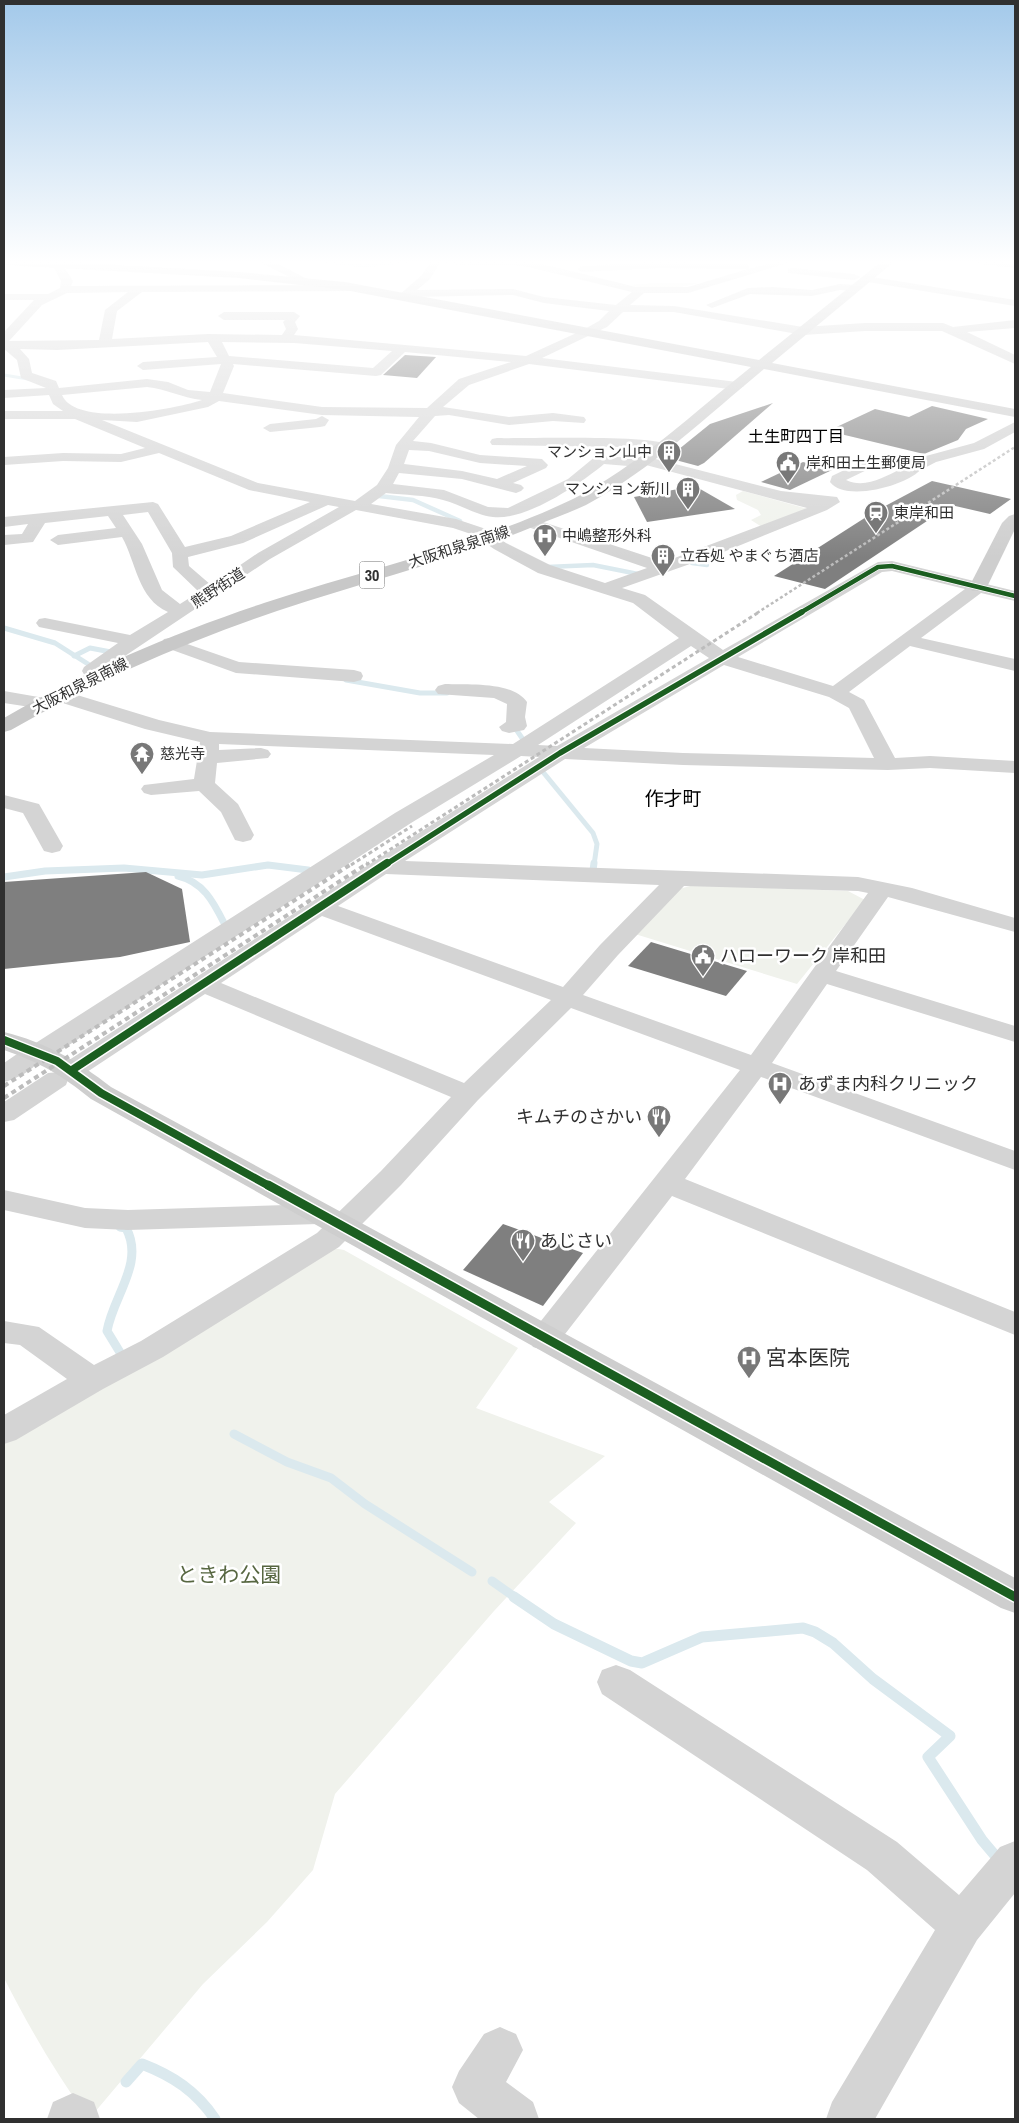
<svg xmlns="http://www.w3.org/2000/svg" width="1019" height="2123" font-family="'Archivo Narrow','Noto Sans JP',sans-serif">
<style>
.green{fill:#f0f2ec}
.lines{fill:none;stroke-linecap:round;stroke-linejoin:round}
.stream-far5{stroke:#dbe9ee;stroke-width:3}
.stream-far4{stroke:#dbe9ee;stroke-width:4.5}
.stream-far3{stroke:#dbe9ee;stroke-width:5}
.stream-far2{stroke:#dbe9ee;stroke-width:7}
.stream-far1{stroke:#dbe9ee;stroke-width:9}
.stream{stroke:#dbe9ee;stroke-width:11}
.building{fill:#7f7f7f}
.street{fill:#d4d4d4;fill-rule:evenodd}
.secondary{fill:#cecece;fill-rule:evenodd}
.primary{fill:#c8c8c8;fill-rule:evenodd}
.rail-far2{stroke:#bcbcbc;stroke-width:2.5;stroke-dasharray:3 2.5;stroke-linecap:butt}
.rail-far1{stroke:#bcbcbc;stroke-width:3;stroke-dasharray:4 3;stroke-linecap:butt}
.rail{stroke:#bcbcbc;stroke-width:4;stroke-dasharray:5 4;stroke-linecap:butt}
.cycleway-far3-casing{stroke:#fff;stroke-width:6}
.cycleway-far2-casing{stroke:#fff;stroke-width:8}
.cycleway-far1-casing{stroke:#fff;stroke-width:11}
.cycleway-casing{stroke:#fff;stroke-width:12}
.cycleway-far3{stroke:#1b5e20;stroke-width:4.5}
.cycleway-far2{stroke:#1b5e20;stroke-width:5.5}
.cycleway-far1{stroke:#1b5e20;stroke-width:8}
.cycleway{stroke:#1b5e20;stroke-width:9}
.labels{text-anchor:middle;stroke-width:5;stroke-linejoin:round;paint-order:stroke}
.far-poi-label{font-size:15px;fill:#303030;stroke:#fff;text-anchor:start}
.far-street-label{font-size:15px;fill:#303030;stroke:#fff}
.far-neighbourhood-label{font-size:16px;fill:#000;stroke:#fff}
.shield{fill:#fff;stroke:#6e6e6e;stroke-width:1}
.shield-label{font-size:16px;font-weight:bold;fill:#303030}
.poi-label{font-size:18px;fill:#303030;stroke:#fff;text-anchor:start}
.neighbourhood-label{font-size:19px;fill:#000;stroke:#fff}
.near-poi-label{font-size:21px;fill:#303030;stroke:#fff;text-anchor:start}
.near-park-label{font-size:21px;fill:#576741;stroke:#fff}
</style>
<rect width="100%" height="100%" fill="#fff"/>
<g class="green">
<path d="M655,283H698C677,289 652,291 631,285Z"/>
<polygon points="743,491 808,509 762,527 751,520 761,515 758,510 737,500 736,495"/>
<polygon points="694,885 848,891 865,900 797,984 635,934 679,889"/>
<path d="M333,1248L344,1250L518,1348L476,1408L605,1456L549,1502L576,1523L494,1611L335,1794L313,1870L267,1922L203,1984L89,2119C56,2074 29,2027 4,1978V1444Z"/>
</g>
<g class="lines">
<g class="stream-far5">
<polyline points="320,261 363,266 412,261"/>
<polyline points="4,375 28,379"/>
</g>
<g class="stream-far4">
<polyline points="379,496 413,500 460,521"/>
<polyline points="692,563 707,565"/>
<polyline points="544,565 547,567 593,565 638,574"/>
</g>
<g class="stream-far3">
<polyline points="4,628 55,643 88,664"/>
<polyline points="74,656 90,648 111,652"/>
<polyline points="346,680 420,693 447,693"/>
<polyline points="513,725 522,738"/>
<polyline points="543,772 593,833 597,844 594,865"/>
</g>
<g class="stream-far2">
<polyline points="593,870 594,863"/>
<path d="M178,876C203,882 213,901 224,923"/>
<polyline points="4,877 45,871 124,868 202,875 268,865 308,870"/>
</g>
<g class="stream-far1">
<path d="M120,1227L126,1228C145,1263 113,1296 107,1331L121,1354"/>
<polyline points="234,1434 287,1462 331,1478 365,1504 472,1572"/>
<polyline points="492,1581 516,1598"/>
</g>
<g class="stream">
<polyline points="514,1597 554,1624 631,1661 642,1663 702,1637 803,1628 815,1632 833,1643 873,1679 950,1736 928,1757 982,1840 998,1859"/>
<path d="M126,2082L142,2064C173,2076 196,2091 215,2119"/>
</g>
</g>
<g class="building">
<polygon points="405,355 436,357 417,378 383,375"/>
<polygon points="773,403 704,463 698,466 668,458 710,424"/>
<polygon points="932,406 988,419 966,429 958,440 924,454 828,431 875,409 909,417"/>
<polygon points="803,462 832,470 790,490 761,482"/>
<polygon points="932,481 1011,499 990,514 951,505 825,589 774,576 874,512"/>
<polygon points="695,486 735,509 647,522 634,497"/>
<polygon points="146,872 182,889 190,942 120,957 4,969 4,882"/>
<polygon points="651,942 747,971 726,996 628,966"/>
<polygon points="503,1224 583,1253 543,1306 463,1270"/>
</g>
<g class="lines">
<g class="street">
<path d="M50,261H60L73,281L71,286L357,285L363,288L357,291L142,292L117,311L112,339L208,334L282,335L286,329L283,322L285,320H224L218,316L224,312H294L300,316L295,322L298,329L294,335L526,356L583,330L599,321L609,311L544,303L513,295L410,297L406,300H398V296L422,275L431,261H441L430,279L417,290L513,289L544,297L616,305L632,292L524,266L447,264L442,261H530L636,287H688L748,269L659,268L582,272L577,269L582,266L659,262L745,264L749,265V269L778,261H795L688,293H644L630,305L674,306L803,327L865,323H943L953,327L1015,320V328L967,332L1015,355V364L942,331H865L803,335L674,312H623L607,327L542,358L737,382L744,386L737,390L529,364L469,385L443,407L509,417L553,413L584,417L586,420L584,423L553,421L509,425L449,415L435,416L413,441L431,443L480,455L542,459L548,465L546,468L513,483L521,485L524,488L521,491L516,493L462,479L399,473L393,484L444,490L488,507L508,508L568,479L596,456L638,458L644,456L781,491L837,497L840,502L827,510L721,553L622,588L645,595L723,650L878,562L892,561L1015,591V601L981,593L921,638L1015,659V671L910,646L849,692L864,700L895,758L930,756L1015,761V773L930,768L888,770L683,765L565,759L405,861L858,877L912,888L1015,918V932L888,897L836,971L1015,1026V1042L827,984L772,1063L1015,1151V1170L761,1077L685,1179L1015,1312V1335L672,1196L555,1347L544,1350L533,1347L528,1339L533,1331L740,1070L571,1008L478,1100L401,1185L339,1247L163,1357L103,1389L16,1440L4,1444V1415L67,1379L20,1345L4,1343V1321L39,1327L94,1365L141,1341L317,1233L381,1171L451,1097L205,994L81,1076L69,1077L66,1085L14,1120L4,1122V1102L48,1073L60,1072L63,1064L373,862L539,757L521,756L411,823L49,1058L39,1060C33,1071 16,1079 4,1082V1063L17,1054L27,1052L31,1046L395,813L494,755L219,744V750L261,748L268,750L271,754L268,758L217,763L215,783L238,804L254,835L251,840L243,842L235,840L221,812L199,791L151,795L144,793L141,789L144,785L194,779L200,742L145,729L50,699L47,695L50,691H64L159,720L210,732L513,744L679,638L633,603L538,573L494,549L474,535L453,528L356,510L270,559L101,672L104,677L102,681H88L82,671L84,667L118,643L39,627L36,623L39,619L45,618L130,635L168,612C138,599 136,562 122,537L58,545L50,540L58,535L116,528L108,516L45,523L33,542L4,545V535L22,534L28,524L4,527V517L153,502L158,504L185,547L231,536L310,502L249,490L159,453L121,462L63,461L4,465V457L63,453L121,454L145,448L75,419H4V411H63L53,404L49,395L4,398V390L46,388L21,378L17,360L4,349V332L34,300H4V294H48L60,288L61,281ZM128,292L105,310L99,340L9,341L42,305L67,293ZM208,342L217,357L143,362L137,366L143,370L221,364L210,392L188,390L168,382L147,379L59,388L56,381L32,373L29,359L20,349L57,350ZM222,342L294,343L392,351L373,368L229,356ZM405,352L511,362L459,379L427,408L322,407L223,393L234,366L233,364L376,376L381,375ZM147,387C166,389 183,398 202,400C176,409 76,428 62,395ZM219,401L322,415L419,417L396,445L388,468L377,485L355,501L258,483L102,420L137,422L208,407ZM409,450L429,451L480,463L527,466L497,479L462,471L404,464ZM604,464L640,467L646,465L807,508L664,562L537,520H525L523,523L525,526L647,568L605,583L550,565L506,543L486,529L456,519L371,504L386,493C405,495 425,495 443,500C460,504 475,515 493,517C526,521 580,484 604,464ZM328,505L339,507L258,553L211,585L189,566L188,557L243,543ZM148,512L172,553L173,567L199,592L180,604L162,590L142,544L123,515ZM892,571L965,589L833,686L738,657L882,572ZM691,646L709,658L557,746L538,745ZM724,665L829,697L849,708L874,758L683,753L584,748ZM386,874L659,885L600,945L563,987L338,906ZM684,886L858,891L868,893L751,1055L583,995L618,955ZM322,916L551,1000L464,1083L221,983Z"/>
<polygon points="975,261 1015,262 1015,268 980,264"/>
<polygon points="792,268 854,274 860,277 854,280 788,273 788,269"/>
<polygon points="866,276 1015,300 1015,306 862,281 860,279"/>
<polygon points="840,284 855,285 861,288 855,291 840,290 812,296 750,294 712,308 706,305 748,288 773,287 812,290"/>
<polygon points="322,416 329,420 325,426 320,427 270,432 263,428 270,424 316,419"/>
<path d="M497,438C520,439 661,434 669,446L662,450L621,447L492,445L490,442L492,439Z"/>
<path d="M884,457L920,465L922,468C910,485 845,503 830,482L832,476L867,459ZM884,465L901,469C884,477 865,489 846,480L875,466Z"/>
<polygon points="170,638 239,662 354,670 361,672 363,676 361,680 354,682 236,673 164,647 161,643 164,639"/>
<path d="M445,684C468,685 512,681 527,702L525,717L527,726L524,730L509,733L502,731L499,727L506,722L507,704L494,698L438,694L435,690L438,686Z"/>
<polygon points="4,691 50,699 53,703 50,707 43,709 4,703"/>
<polygon points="4,795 39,804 63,846 60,851 52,853 44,851 23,813 4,808"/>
<polygon points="4,1190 85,1208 128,1210 318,1204 328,1207 333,1214 328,1221 318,1224 128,1230 85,1228 4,1210"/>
<polygon points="616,1665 630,1670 897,1842 959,1895 1000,1847 1015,1841 1015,1893 977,1940 875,2119 826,2119 832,2102 935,1930 867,1870 602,1694 597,1682 602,1670"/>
<polygon points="500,2027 516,2034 523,2050 506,2082 533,2102 539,2119 479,2119 459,2103 452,2087 459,2071 484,2034"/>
<polygon points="73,2093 94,2102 100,2119 47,2119 53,2102"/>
</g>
<g class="secondary">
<polygon points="258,261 273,261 309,280 303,283 299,282"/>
<polygon points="1015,422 1015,432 984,449 936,462 915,473 907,468 926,456 974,443"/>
<polygon points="1015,514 1015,529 987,587 984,591 972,591 969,587 1002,523 1009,516"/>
<path d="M4,1032C45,1042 78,1061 111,1087L1015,1578V1613L1001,1608L91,1099C60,1074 41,1063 4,1050Z"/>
</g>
<path class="primary" d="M4,261H50L239,272L345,282L759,360L882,261H895L772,363L1015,409V417L764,369C707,416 651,470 586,505C569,513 551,519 535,526C451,561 363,582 277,611C185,642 96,681 11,730L4,732V718C86,670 174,633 264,603C367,569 475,546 573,499C635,468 696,411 751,367L345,290L239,278L4,265Z"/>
<polyline class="rail-far2" points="757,613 1015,447"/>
<g class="rail-far1">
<polyline points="351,865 412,826"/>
<polyline points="366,865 759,612"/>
</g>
<g class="rail">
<polyline points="4,1086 353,863"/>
<polyline points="4,1098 368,863"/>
</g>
<defs>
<polyline id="cycleway-far3" points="800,613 878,567 892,566 1015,596"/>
<polyline id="cycleway-far2" points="385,865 560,753 802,612"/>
<g id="cycleway-far1">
<polyline points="4,1040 57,1061 101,1093 271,1187"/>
<polyline points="72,1070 387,863"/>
</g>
<polyline id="cycleway" points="268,1185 1015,1597"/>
</defs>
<use href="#cycleway-far3" class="cycleway-far3-casing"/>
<use href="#cycleway-far2" class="cycleway-far2-casing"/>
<use href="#cycleway-far1" class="cycleway-far1-casing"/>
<use href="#cycleway" class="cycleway-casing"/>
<use href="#cycleway-far3" class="cycleway-far3"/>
<use href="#cycleway-far2" class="cycleway-far2"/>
<use href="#cycleway-far1" class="cycleway-far1"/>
<use href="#cycleway" class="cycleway"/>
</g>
<linearGradient id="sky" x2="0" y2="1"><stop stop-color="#a3c9ea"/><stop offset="0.47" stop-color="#fff"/><stop offset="1" stop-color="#fff" stop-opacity="0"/></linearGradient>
<rect width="1019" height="558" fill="url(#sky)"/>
<defs>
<symbol id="building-pin" viewBox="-11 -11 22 30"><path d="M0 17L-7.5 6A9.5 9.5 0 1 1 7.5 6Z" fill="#787878" stroke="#fff"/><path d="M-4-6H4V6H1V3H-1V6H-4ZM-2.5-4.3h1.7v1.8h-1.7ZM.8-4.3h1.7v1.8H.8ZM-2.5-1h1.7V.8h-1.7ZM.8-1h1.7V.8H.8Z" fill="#fff"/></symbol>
<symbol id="civic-pin" viewBox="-11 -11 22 30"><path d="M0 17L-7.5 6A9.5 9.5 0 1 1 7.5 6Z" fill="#787878" stroke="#fff"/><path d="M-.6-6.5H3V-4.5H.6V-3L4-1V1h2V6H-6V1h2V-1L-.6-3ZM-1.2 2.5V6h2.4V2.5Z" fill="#fff"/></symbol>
<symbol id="station-pin" viewBox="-11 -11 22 30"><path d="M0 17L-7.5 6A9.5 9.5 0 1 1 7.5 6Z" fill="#787878" stroke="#fff"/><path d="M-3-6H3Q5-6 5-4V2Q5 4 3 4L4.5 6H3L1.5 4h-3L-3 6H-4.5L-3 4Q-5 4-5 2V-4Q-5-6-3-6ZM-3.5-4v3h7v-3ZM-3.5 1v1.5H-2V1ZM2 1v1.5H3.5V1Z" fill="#fff"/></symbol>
<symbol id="hospital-pin" viewBox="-11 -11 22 30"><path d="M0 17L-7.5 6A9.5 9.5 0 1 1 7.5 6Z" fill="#787878" stroke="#fff"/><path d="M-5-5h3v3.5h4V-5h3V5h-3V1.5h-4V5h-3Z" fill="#fff"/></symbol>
<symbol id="temple-pin" viewBox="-11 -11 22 30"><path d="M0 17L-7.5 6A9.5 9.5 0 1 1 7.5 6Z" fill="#787878" stroke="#fff"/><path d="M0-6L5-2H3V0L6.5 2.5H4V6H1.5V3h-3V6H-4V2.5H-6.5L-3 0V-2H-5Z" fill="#fff"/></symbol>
<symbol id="restaurant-pin" viewBox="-11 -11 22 30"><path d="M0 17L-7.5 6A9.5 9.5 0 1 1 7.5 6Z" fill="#787878" stroke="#fff"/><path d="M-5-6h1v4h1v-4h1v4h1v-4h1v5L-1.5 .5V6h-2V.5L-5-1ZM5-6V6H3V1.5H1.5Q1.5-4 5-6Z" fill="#fff"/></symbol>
</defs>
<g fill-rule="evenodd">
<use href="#building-pin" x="655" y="438" width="28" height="38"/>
<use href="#civic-pin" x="774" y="449" width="28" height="38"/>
<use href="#building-pin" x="674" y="475" width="28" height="38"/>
<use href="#station-pin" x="862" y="499" width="28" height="38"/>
<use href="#hospital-pin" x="531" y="522" width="28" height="38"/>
<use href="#building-pin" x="649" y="542" width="28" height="38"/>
<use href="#temple-pin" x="128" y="740" width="28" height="38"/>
<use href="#civic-pin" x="689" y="942" width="28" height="38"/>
<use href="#hospital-pin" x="766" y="1070" width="28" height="38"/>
<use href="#restaurant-pin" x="645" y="1103" width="28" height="38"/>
<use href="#restaurant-pin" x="509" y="1227" width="28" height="38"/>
<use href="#hospital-pin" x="735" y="1344" width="28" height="38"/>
</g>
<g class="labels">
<g class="far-poi-label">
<text x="652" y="457" text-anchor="end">マンション山中</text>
<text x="806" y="468">岸和田土生郵便局</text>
<text x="670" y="494" text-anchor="end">マンション新川</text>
<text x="894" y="518">東岸和田</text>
<text x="562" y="541">中嶋整形外科</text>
<text x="680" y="561">立呑処 やまぐち酒店</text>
<text x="160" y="759">慈光寺</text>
</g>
<g class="far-street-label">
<text transform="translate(459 547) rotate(-18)" y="5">大阪和泉泉南線</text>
<text transform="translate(218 588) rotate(-33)" y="5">熊野街道</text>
<text transform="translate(80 686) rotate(-27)" y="5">大阪和泉泉南線</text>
</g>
<g class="far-neighbourhood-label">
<text x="796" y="442">土生町四丁目</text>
</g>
<rect class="shield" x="359.5" y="561.5" width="25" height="27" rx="4"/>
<g class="shield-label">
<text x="372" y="581">30</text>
</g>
<g class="poi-label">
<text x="720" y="962">ハローワーク 岸和田</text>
<text x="798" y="1090">あずま内科クリニック</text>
<text x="642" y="1123" text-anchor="end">キムチのさかい</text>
<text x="540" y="1247">あじさい</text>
</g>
<g class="neighbourhood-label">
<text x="673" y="805">作才町</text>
</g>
<g class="near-poi-label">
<text x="766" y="1365">宮本医院</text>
</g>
<g class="near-park-label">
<text x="229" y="1582">ときわ公園</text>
</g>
</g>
<rect width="1019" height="2123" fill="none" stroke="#303030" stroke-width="10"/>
</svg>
